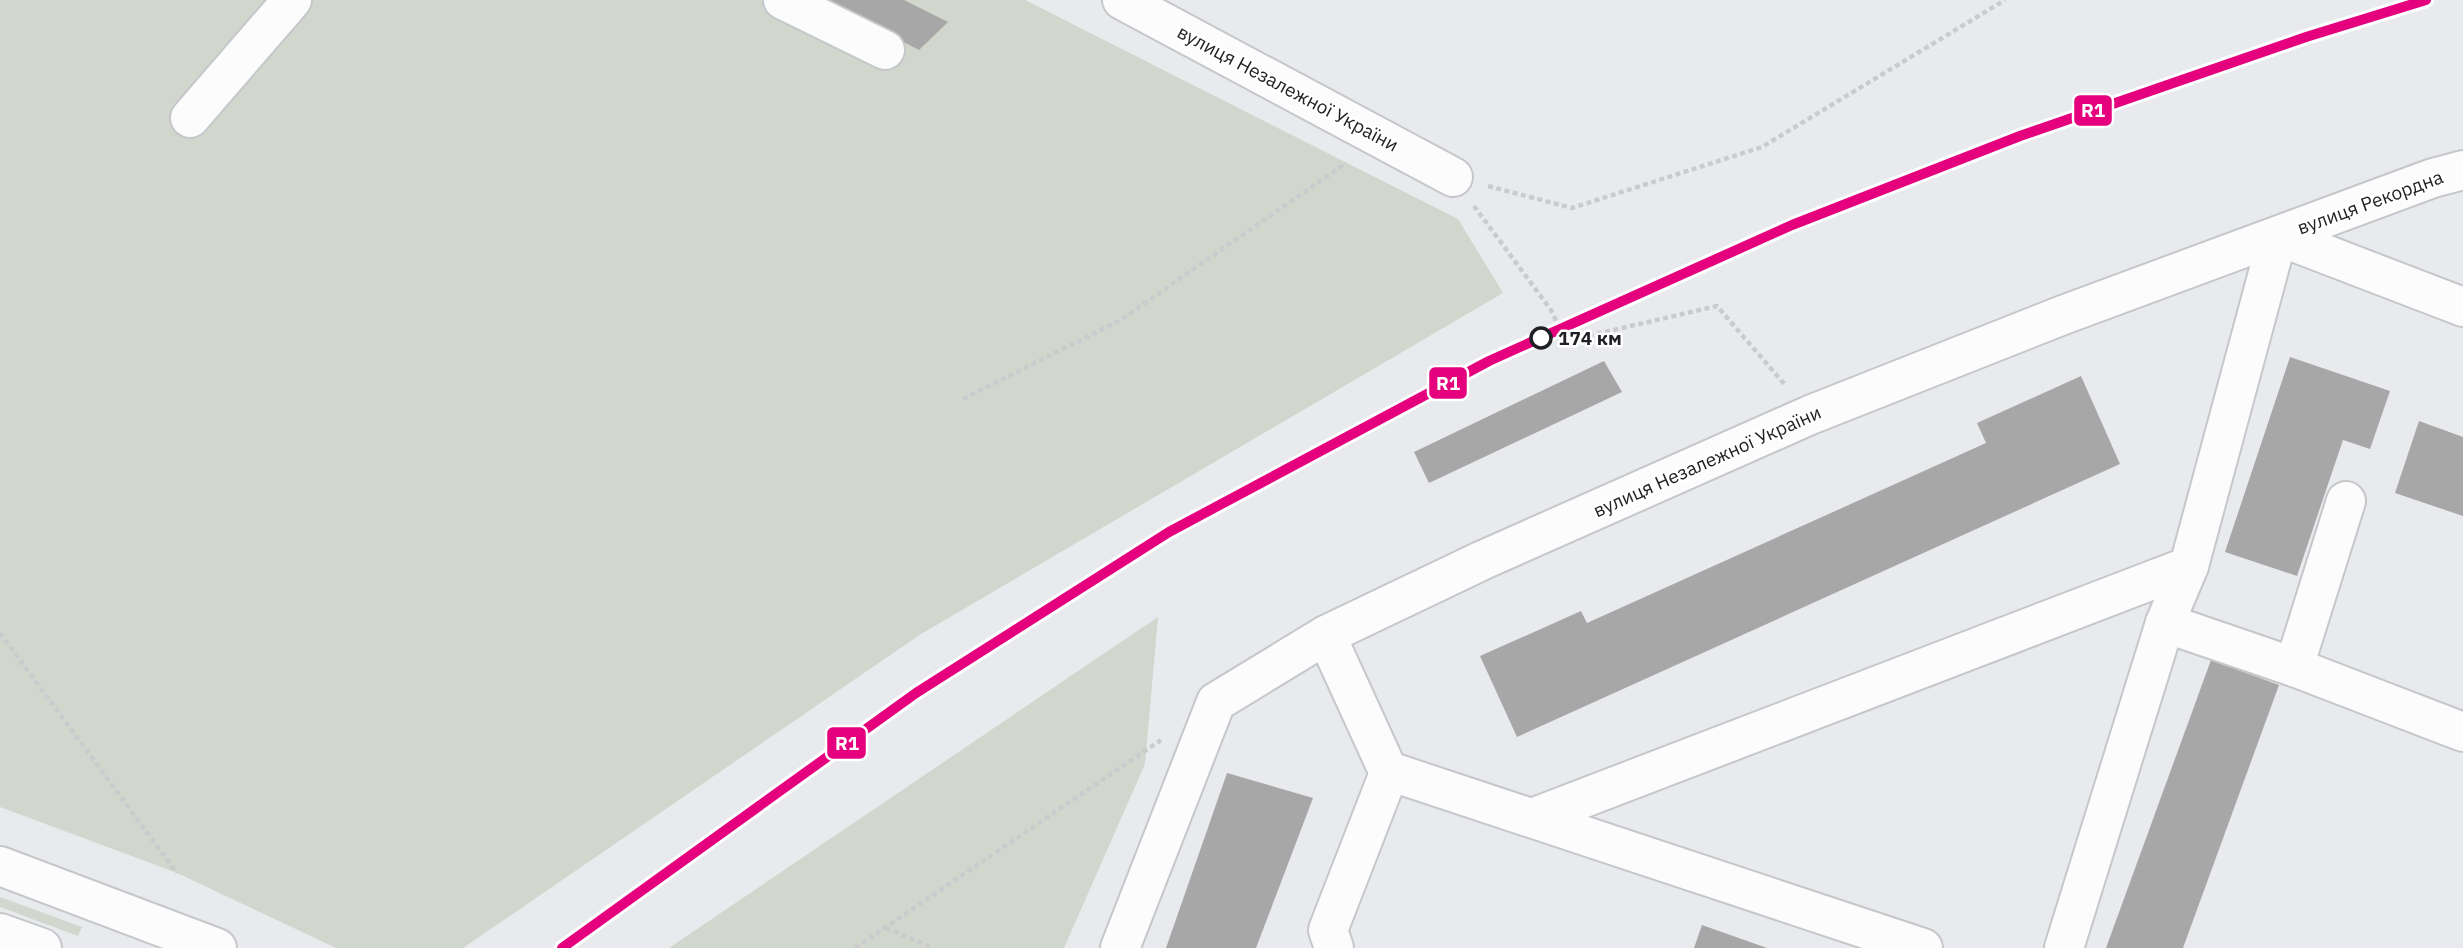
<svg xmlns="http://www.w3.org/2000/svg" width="2463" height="948" font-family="'IBM Plex Sans',sans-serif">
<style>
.green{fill:#d1d7cd}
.building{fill:#a7a7a7}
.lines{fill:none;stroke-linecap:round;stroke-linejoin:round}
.minor-casing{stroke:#c5c7ca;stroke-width:42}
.major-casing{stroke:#c5c7ca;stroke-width:42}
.path{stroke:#cacbcc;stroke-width:4.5;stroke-dasharray:5 3.5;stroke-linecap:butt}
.minor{stroke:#fcfcfc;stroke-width:38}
.major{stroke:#fcfcfc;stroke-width:38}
.rail-1-casing{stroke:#fff;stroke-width:16}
.rail-1{stroke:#e5007d;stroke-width:10}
.stop-dot{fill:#fff;stroke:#1f2124;stroke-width:3.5}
.labels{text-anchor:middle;stroke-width:5;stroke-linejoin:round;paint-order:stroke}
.street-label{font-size:19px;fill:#1f2124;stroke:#fff}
.stop-label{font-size:19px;font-weight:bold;fill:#1f2124;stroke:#fff;text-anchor:start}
.line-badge{stroke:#fff;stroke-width:2.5}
.badge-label{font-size:19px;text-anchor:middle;font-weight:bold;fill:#fff}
</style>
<rect width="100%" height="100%" fill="#e8eaee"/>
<g class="green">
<polygon points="0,0 1025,0 1458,219 1503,293 921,634 463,948 336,948 177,873 0,807"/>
<polygon points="1158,617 1145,764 1064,948 669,948"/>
<polygon points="0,897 82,927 78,936 0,907"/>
</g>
<g class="building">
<polygon points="822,0 904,0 948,22 919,50"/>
<polygon points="2290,357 2390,391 2370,449 2343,440 2297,576 2225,552"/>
<polygon points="1604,361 1622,392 1429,483 1414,452"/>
<polygon points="2081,376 2120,464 1517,737 1480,656 1581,611 1587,623 1986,443 1977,423"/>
<polygon points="2419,421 2463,437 2463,516 2395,493"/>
<polygon points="2211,660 2279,685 2183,948 2106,948"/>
<polygon points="1227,773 1313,798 1256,948 1166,948"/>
<polygon points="1702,925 1767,948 1694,948"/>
</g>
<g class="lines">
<defs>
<g id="minor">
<polyline points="783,0 885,50"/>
<polyline points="1122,0 1453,177"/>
<polyline points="190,118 292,0"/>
<polyline points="2278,236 2463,307"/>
<polyline points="2165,623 2294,667 2463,732"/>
<polyline points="1326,635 1389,773 1328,930 1334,948"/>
<polyline points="2294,667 2346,501"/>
<polyline points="1389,771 1923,948"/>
<polyline points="1532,818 2189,566"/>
<polyline points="1120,948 1216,702 1326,635 1483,560 1810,415 2063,315 2433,178 2463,170"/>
<polyline points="2064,948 2165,623 2189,566 2278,236"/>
</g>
<g id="major">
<polyline points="0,866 217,948"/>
<polyline points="0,933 42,948"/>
</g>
</defs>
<use href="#minor" class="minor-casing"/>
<use href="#major" class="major-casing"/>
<g class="path">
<polyline points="1488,186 1572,208 1762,147 2005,0"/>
<polyline points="1474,206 1551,310 1566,341 1717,306 1786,386"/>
<polyline points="963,399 1119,321 1346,163"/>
<polyline points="0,633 177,873"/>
<polyline points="886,928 933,948"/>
<polyline points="855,948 1161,740"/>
</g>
<use href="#minor" class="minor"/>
<use href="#major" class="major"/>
<defs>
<polyline id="rail-1" points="562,948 916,693 1169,532 1489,361 1792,225 2020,136 2306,37 2426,0"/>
</defs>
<use href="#rail-1" class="rail-1-casing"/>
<use href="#rail-1" class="rail-1"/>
</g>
<circle class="stop-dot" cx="1541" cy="338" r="10"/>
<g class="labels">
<g class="street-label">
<text transform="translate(1288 88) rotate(28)" y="7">вулиця Незалежної України</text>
<text transform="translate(2370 202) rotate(-20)" y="7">вулиця Рекордна</text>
<text transform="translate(1707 461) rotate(-24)" y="7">вулиця Незалежної України</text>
</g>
<g class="stop-label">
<text x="1558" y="345">174 км</text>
</g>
</g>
<g class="line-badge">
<rect x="2073" y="94" width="40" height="33" rx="7" fill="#e5007d"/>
<rect x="1428" y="366" width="40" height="34" rx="7" fill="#e5007d"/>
<rect x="826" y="726" width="41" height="34" rx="7" fill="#e5007d"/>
</g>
<g class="badge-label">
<text x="2093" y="117">R1</text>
<text x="1448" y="390">R1</text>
<text x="847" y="750">R1</text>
</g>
</svg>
